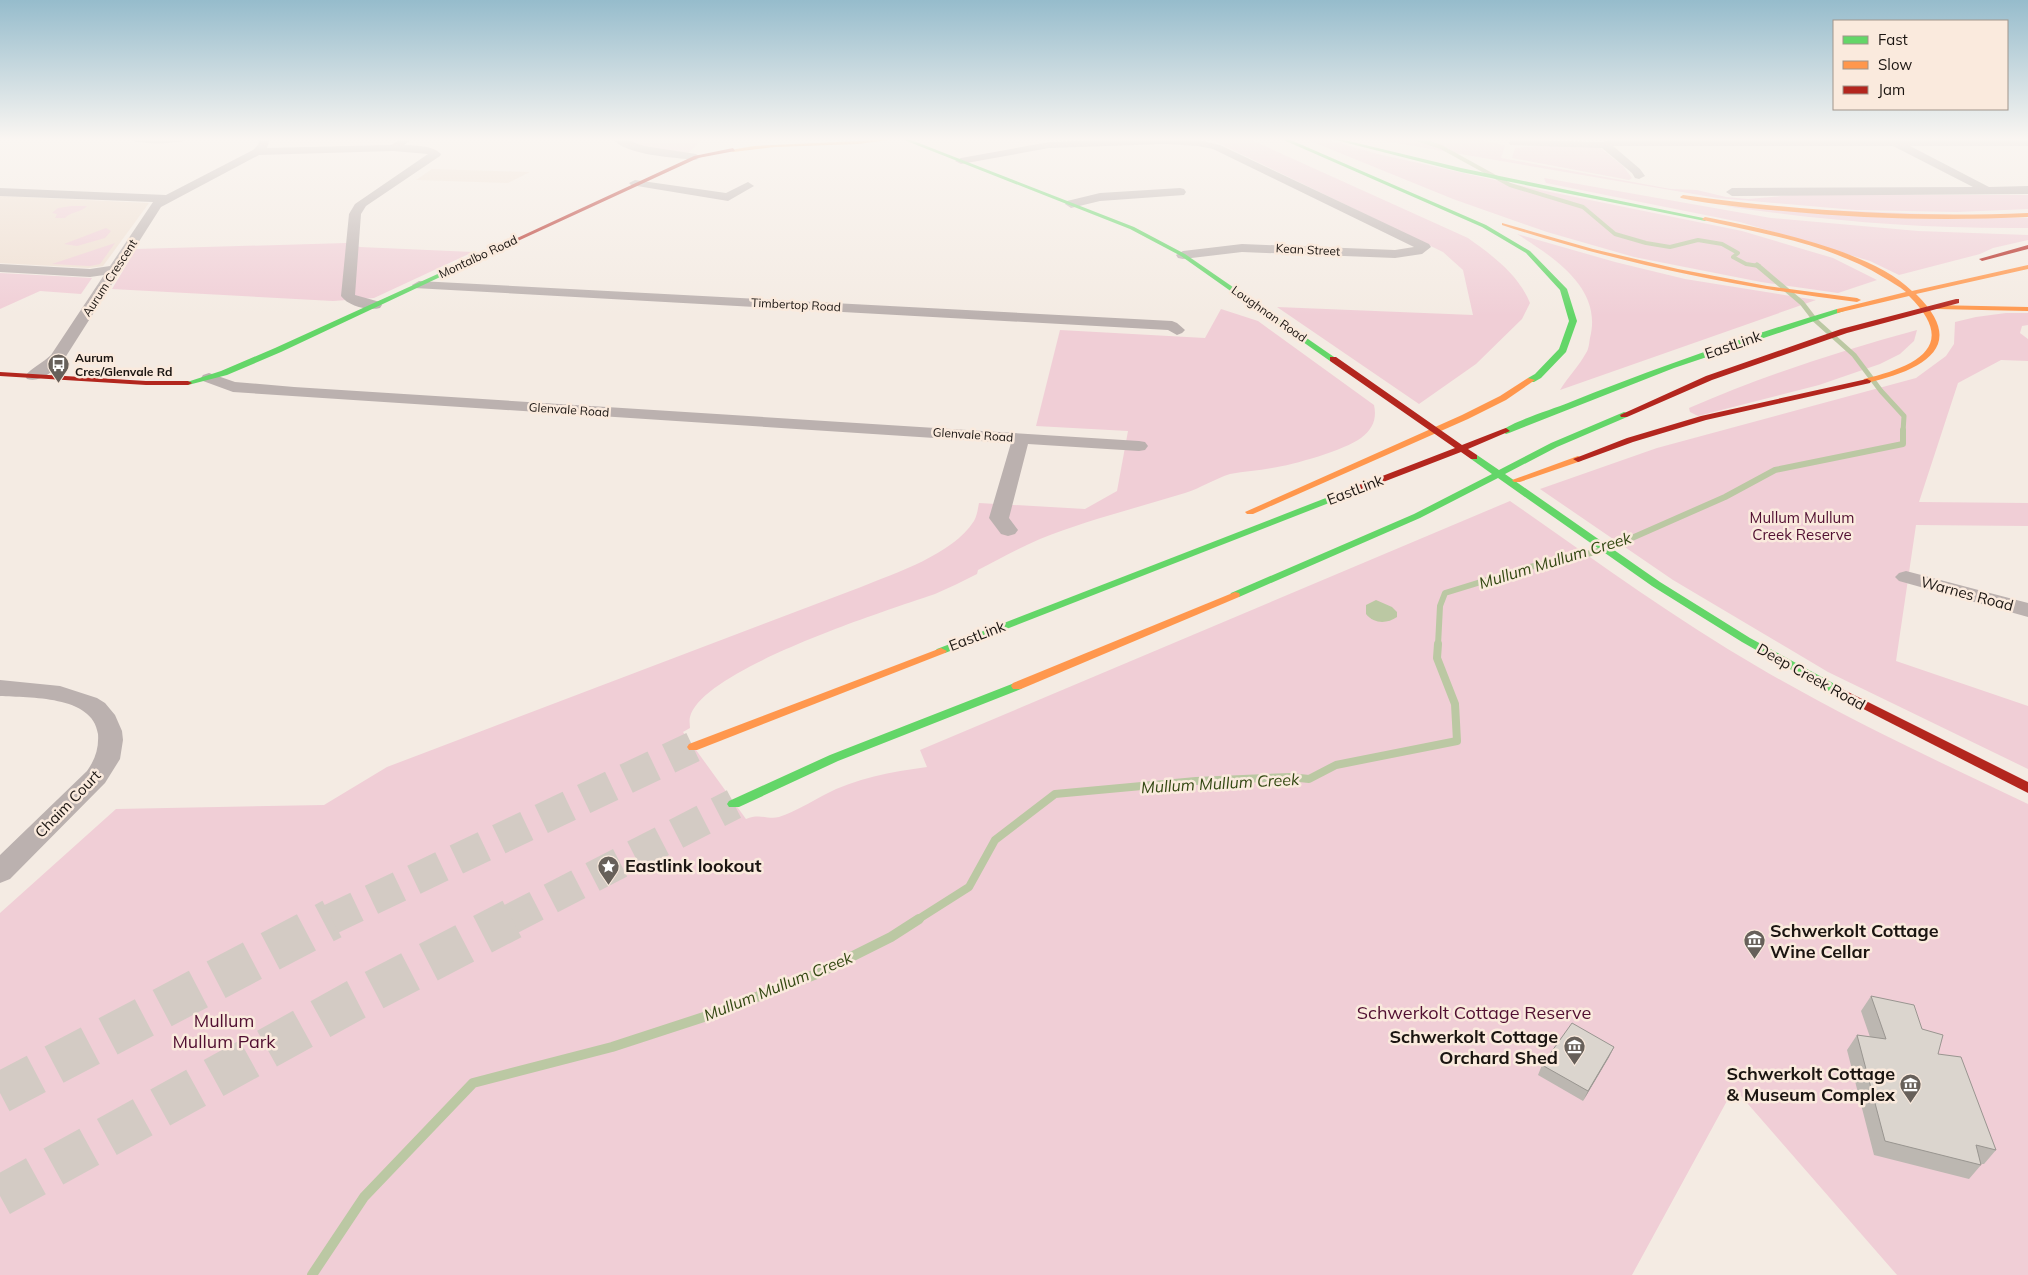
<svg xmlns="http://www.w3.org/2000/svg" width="2028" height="1275" font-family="Mulish,sans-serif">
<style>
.built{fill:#efdfd2}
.green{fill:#f0ced6}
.water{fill:#bbc8a3}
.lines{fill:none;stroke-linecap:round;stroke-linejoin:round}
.stream-far4{stroke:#bbc8a3;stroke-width:4}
.stream-far3{stroke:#bbc8a3;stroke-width:5}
.stream-far2{stroke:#bbc8a3;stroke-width:6}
.stream-far1{stroke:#bbc8a3;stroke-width:8}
.stream{stroke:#bbc8a3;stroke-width:10}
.highway-tunnel-far1{stroke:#d3cbc4;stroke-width:31;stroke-dasharray:31 16;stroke-linecap:butt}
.highway-tunnel{stroke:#d3cbc4;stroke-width:41;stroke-dasharray:41 20;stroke-linecap:butt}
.street{fill:#bbb1af;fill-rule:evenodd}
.fast{fill:#63d668;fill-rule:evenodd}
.slow{fill:#ff974d;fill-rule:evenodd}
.jam{fill:#b3261e;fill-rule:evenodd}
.wall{fill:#bcb7b1}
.shaded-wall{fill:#999590}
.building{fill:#dbd5ce;stroke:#999590}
.labels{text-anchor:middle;stroke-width:5;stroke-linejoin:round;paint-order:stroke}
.far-street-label{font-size:12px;fill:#1b1511;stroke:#faeadd}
.far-poi-label{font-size:12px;font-weight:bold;fill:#1b1511;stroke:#faeadd;text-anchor:start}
.street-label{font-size:15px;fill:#1b1511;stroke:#faeadd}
.park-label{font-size:15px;fill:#510f31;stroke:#faeadd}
.water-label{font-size:16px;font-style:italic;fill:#334812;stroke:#faeadd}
.near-poi-label{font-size:18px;font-weight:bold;fill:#1b1511;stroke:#faeadd;text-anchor:start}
.near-park-label{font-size:18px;fill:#510f31;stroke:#faeadd}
</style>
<rect width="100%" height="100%" fill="#f4ebe3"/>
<g class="built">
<polygon points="432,169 530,172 508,183 416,180"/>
<polygon points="0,196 149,203 103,266 89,268 0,263"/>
</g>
<g class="green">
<polygon points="623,138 704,138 688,153 639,146"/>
<path d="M1208,138H1247L1468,238C1493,256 1518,274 1530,303L1522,319L1476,364L1419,404L1277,307L1473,315L1463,270L1443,252Z"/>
<polygon points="1303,138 1321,138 1378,154 1526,187 1742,231 1833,258 1877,280 1838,293 1761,282 1634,257 1547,232 1453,199"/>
<polygon points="1367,138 1470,138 1505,145 1501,158 1671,189 1697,190 1726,197 1748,199 1793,195 2028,195 2028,209 1957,212 1855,210 1717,198"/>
<polygon points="1550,145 1599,147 1623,166 1632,178 1629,180 1512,158 1515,148"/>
<polygon points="1544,178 1771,218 1918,231 2028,235 2028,240 1993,248 1980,254 1899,275 1870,261 1740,222 1546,183"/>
<path d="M71,206H87C81,213 71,211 65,218H55L57,214L52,213L58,208Z"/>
<path d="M1725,206L2028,218V228C1926,229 1825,221 1725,206Z"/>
<polygon points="106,228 111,231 105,238 77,246 64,244"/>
<path d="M1517,234L1615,262L1685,279L1816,300L1560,390C1568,377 1579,366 1586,353C1589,349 1589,343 1590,338C1603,288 1553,257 1517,234Z"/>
<polygon points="115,243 100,264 90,266 52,264"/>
<polygon points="346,243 360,247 473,252 374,298 333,301 112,289 136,249"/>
<polygon points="0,273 92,278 81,294 40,291 0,309"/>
<path d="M1221,309L1258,321L1374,405C1377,419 1373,429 1361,438C1345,450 1293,465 1272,468C1258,471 1244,471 1230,474C1214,479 1201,488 1185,493C1137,508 1087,520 1040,539C1019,548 999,559 978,570L977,574C963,581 949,588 935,594C888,610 702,669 690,717C689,720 690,725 690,728L683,732L746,819C760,813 768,820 779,817C796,811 809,803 824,795C856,778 891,772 927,767L920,750L1510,501C1592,558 1672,617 1758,667C1845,718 1937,761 2028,804V1275H1897L1734,1088L1632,1275H0V913L116,809L324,805L387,767L861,587C897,572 952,555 974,521C977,516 978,508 979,503L1085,509L1117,491L1128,431L1036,426L1060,330L1205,338Z"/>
<polygon points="2006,313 2028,313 2028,325 2022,326 2020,333 2028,339 2028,361 2001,360 1958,383 1919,502 2028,503 2028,526 1916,525 1896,661 2028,706 2028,769 1828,672 1673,580 1540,489 1657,448 1916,378 1946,356 1954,344 1955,322 1976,317"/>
<path d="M1917,330L1914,341L1900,354L1880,364L1819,385L1698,416L1690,412L1689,408C1763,376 1839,351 1917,330Z"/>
</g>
<path class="water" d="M1376,600L1392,607L1397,612V617C1387,624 1374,624 1366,614V605Z"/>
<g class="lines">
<polyline class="stream-far4" points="1414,138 1441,147 1510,185 1583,207 1615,234 1646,243 1670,247 1698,240 1722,244 1738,253 1733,257 1746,264 1759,266"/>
<polyline class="stream-far3" points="1757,265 1802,303 1815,320 1854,355 1881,391 1904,416 1903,432"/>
<polyline class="stream-far2" points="1438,645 1440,606 1445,593 1530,567 1591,553 1616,545 1725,497 1775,470 1903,444 1903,430"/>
<polyline class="stream-far1" points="917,920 969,887 995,840 1055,794 1196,781 1290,777 1309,779 1336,765 1457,741 1455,704 1437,658 1438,644"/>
<polyline class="stream" points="312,1275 364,1197 473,1083 612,1047 710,1015 819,973 891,937 919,919"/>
<g class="highway-tunnel-far1">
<polyline points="329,920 693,747"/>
<polyline points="509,920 734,804"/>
</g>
<g class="highway-tunnel">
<polyline points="0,1093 332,919"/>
<polyline points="0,1196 355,1000 512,919"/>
</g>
<g class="street">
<path d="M126,138H190C182,145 134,145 126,138Z"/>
<path d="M260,138H270L267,148L391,145L402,138H414L404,145C417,146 432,145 441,154L440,156L366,206L361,214L355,295L380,302L382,305L380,308C368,311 348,306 341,296L349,214L355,204L428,154L393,151L259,155L161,207L63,361C53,371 41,383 27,379L25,376C31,368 43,363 51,355L104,275L90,277L0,272V264L90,269L110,266L153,202L0,196V188L166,195L253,150L258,145Z"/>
<path d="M611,138H623L644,146L696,154L701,157L696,160C672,157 627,156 611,138Z"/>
<polygon points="1165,138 1198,140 1220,145 1429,244 1431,247 1422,254 1395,258 1242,252 1183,259 1178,258 1176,255 1183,251 1242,244 1395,250 1414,247 1213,149 1198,146 1165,144 1049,148 961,164 955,161 961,158 1049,142"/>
<polygon points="1514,140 1603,142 1609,140 2028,140 2028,146 1910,146 1989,187 2028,186 2028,194 1732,196 1726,192 1732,188 1973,187 1893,146 1613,146 1640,169 1645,176 1639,179 1635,178 1632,173 1602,148 1510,145 1509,143 1510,141"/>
<polygon points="635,180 726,193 748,182 754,186 728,201 631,185 629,183"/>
<polygon points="1180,188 1184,189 1186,192 1184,195 1100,201 1071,208 1065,204 1067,201 1100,193"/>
<polygon points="419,281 1172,321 1177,323 1185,330 1182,333 1177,335 1168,330 414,288 412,285"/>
<polygon points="209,373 235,382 294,387 1139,441 1145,442 1148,446 1145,450 1139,451 1028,444 1009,518 1018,530 1015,534 1008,536 1001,534 989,518 1011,443 233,392 203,381 201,378 203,375"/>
<polygon points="1906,571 2028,603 2028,617 1899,581 1895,577 1899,573"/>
<path d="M0,680L60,686L97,698L105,703L115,715L122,731L123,740L120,759L105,783L10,879L0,883V855L87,771C95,760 99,748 98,734C93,695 29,698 0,696Z"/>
</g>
<g class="fast">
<polygon points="899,138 906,138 1134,227 1185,254 1337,359 1330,361 1181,256 1130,229"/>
<polygon points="1279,138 1286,138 1486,225 1530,251 1567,289 1577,321 1566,352 1541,378 1534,382 1528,382 1528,378 1535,374 1559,349 1569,321 1560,290 1526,253 1482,227"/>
<polygon points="1328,138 1336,138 1461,168 1708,219 1705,221 1461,172"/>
<polygon points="453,267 456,269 455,270 281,352 227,375 188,385 184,383 221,371 275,348"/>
<path d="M1837,309L1844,311L1674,368L1509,433L1506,434L1502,431C1511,422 1553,409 1568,403C1656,368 1746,336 1837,309Z"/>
<polygon points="1624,412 1627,413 1627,417 1557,447 1505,474 1660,582 1750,638 1842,688 1844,691 1842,694 1834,694 1742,642 1652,586 1498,478 1420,518 1239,597 1231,597 1230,595 1231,593 1414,514 1492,474 1471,459 1471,455 1477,455 1499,470 1551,443"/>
<polygon points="1349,489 1352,490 1352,494 945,653 937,653 935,651 937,649"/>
<polygon points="1017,682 1023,686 1021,689 838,761 739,807 729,807 727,804 729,801 830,755"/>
</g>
<g class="slow">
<polygon points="891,138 903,138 858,144 775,147 733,152 730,150 754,146 858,141"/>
<path d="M1683,195C1798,211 1912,218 2028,213V217C1946,221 1865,219 1783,211C1749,208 1714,205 1681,198L1680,197Z"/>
<path d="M1705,217C1762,228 1871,250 1912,291L2028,265V269L1916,294C1971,348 1919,371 1867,383L1863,381L1864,379C1914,367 1961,347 1909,296L1837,313V309L1906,292C1899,286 1891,282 1883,277C1829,244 1764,234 1703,220L1702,219Z"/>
<path d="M1502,223L1593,249L1678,269L1767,286L1857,298L1861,300L1857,302C1736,287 1618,263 1502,225Z"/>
<polygon points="1934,305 2028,307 2028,311 1937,309 1934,309"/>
<polygon points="1528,378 1535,380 1506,400 1468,419 1253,514 1247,514 1245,512 1462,415 1500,396"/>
<polygon points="1578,456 1583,459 1581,461 1520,482 1514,482 1512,480"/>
<polygon points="1235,592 1239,593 1240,595 1239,597 1021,689 1013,689 1011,686 1013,683"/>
<polygon points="941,648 947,651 945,653 697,750 689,750 687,747 689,744"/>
</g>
<g class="jam">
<polygon points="733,148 735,151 698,158 455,270 450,269 694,156"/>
<polygon points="2028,245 2028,249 1982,261 1979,259"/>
<polygon points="1956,299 1959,299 1959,303 1847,333 1712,380 1627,417 1621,417 1620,415 1706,376 1841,329"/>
<polygon points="1330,357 1336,357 1462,445 1503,429 1506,428 1510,431 1468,449 1477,455 1477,459 1471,459 1461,452 1352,494 1346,494 1346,490 1455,448 1330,361"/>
<polygon points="0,372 146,381 188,381 192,383 188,385 146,385 0,376"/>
<polygon points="1867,379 1871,381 1870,383 1706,420 1633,442 1581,461 1578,462 1573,459 1627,438 1701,416"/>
<polygon points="1838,687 2028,782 2028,793 1834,694 1832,691"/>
</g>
</g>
<g class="wall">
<polygon points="1871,996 1922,1029 1938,1054 1996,1150 1984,1164 1981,1164 1981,1165 1969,1179 1874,1155 1847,1050 1857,1035 1870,1037 1861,1011"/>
<polygon points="1614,1047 1609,1057 1583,1101 1538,1075 1542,1065"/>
</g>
<polygon class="shaded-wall" points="1614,1047 1609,1057 1583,1101 1588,1091"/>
<g class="building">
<polygon points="1871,996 1914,1005 1922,1029 1943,1035 1938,1054 1961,1057 1996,1150 1976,1145 1981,1165 1885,1141 1857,1035 1886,1039"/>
<polygon points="1572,1023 1614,1047 1588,1091 1542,1065"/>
</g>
<linearGradient id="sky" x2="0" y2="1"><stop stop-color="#96bccc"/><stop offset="0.44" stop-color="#faf6f2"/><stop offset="1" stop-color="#faf6f2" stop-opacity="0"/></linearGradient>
<rect width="2028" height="316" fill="url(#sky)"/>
<defs>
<symbol id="bus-pin" viewBox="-11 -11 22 30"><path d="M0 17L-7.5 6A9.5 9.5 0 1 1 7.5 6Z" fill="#67605a" stroke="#faeadd"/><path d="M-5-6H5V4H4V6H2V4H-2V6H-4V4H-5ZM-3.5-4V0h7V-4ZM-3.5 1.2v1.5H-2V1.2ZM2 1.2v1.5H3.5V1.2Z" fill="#fff"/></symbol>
<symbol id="sight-pin" viewBox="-11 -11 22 30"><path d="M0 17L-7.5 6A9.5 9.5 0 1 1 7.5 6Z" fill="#67605a" stroke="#faeadd"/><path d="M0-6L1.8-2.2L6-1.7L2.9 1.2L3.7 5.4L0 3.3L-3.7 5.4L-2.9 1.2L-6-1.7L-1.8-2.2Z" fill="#fff"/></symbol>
<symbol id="museum-pin" viewBox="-11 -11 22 30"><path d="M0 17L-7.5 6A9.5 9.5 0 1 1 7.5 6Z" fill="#67605a" stroke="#faeadd"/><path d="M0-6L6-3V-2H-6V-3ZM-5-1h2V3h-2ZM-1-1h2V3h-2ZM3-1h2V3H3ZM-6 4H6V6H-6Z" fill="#fff"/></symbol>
</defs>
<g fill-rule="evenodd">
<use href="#bus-pin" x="46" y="352" width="25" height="34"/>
<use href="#sight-pin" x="596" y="854" width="25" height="34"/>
<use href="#museum-pin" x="1742" y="928" width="25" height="34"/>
<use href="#museum-pin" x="1562" y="1034" width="25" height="34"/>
<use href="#museum-pin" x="1898" y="1072" width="25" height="34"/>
</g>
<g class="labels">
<g class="far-street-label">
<text transform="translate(1308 250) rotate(3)" y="4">Kean Street</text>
<text transform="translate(478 257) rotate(-25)" y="4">Montalbo Road</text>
<text transform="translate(110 278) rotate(-57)" y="4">Aurum Crescent</text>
<text transform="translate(796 305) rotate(3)" y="4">Timbertop Road</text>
<text transform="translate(1269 314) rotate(35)" y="4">Loughnan Road</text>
<text transform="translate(569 410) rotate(4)" y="4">Glenvale Road</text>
<text transform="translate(973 435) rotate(4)" y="4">Glenvale Road</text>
</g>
<g class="far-poi-label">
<text x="75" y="362">Aurum<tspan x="75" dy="14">Cres/Glenvale Rd</tspan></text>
</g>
<g class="street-label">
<text transform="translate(1733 345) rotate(-19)" y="5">EastLink</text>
<text transform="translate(1355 490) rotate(-21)" y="5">EastLink</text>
<text transform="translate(1967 594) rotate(15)" y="5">Warnes Road</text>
<text transform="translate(977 636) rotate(-21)" y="5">EastLink</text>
<text transform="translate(1811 677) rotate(29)" y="5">Deep Creek Road</text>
<text transform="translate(68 804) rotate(-46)" y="5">Chaim Court</text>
</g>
<g class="park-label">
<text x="1802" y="523">Mullum Mullum<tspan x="1802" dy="17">Creek Reserve</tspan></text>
</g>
<g class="water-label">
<text transform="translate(1555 560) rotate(-17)" y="6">Mullum Mullum Creek</text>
<text transform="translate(1220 783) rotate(-3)" y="6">Mullum Mullum Creek</text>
<text transform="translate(778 986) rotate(-22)" y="6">Mullum Mullum Creek</text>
</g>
<g class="near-poi-label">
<text x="625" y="872">Eastlink lookout</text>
<text x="1770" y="937">Schwerkolt Cottage<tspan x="1770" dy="21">Wine Cellar</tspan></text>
<text x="1558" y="1043" text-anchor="end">Schwerkolt Cottage<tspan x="1558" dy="21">Orchard Shed</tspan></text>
<text x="1895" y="1080" text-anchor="end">Schwerkolt Cottage<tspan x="1895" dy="21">&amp; Museum Complex</tspan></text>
</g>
<g class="near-park-label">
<text x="1474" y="1019">Schwerkolt Cottage Reserve</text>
<text x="224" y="1027">Mullum<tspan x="224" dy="21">Mullum Park</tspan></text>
</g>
</g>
<rect x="1833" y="20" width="175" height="90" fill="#faeadd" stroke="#a1958b"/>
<rect x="1843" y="36" width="25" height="8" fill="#63d668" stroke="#a1958b"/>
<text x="1878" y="45" font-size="15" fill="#1b1511">Fast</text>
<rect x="1843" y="61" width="25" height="8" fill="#ff974d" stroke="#a1958b"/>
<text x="1878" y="70" font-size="15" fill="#1b1511">Slow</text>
<rect x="1843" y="86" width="25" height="8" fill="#b3261e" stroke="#a1958b"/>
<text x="1878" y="95" font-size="15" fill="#1b1511">Jam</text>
</svg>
